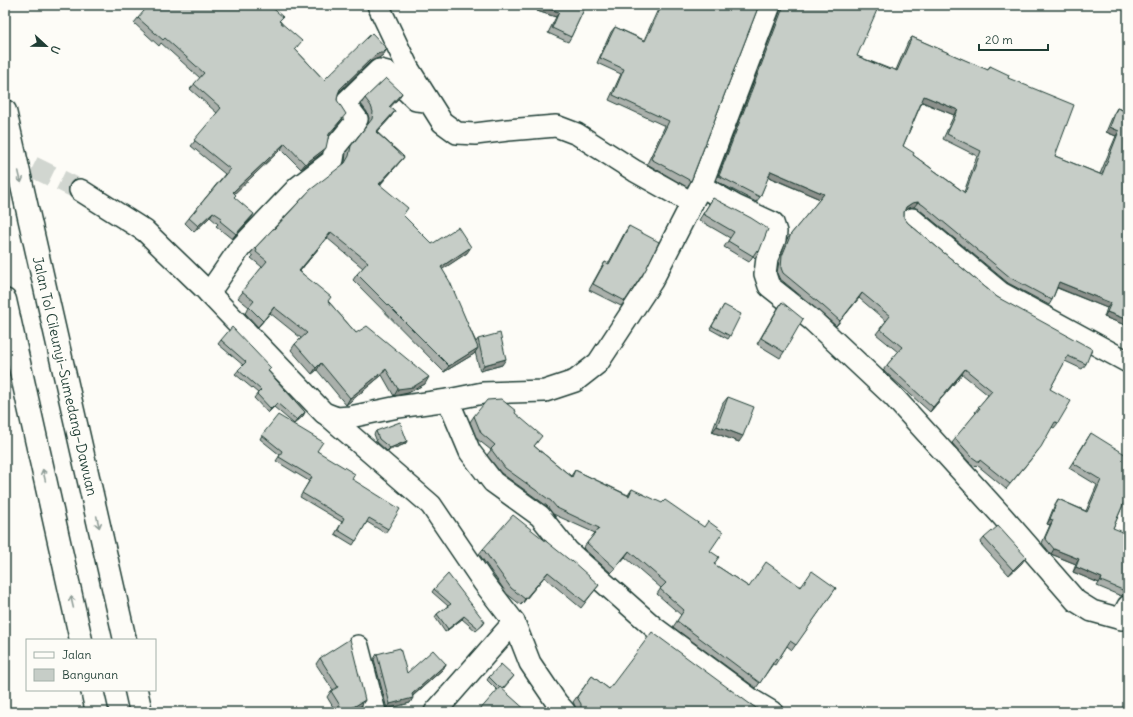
<svg xmlns="http://www.w3.org/2000/svg" width="1133" height="717" font-family="Delius,sans-serif">
<style>
.lines{fill:none;stroke-linecap:round;stroke-linejoin:round}
.minor-tunnel{stroke:#d1d6d0;stroke-width:21;stroke-dasharray:21 10;stroke-linecap:butt}
.minor-casing{stroke:#1f3d34;stroke-width:24}
.motorway-casing{stroke:#1f3d34;stroke-width:25}
.minor{stroke:#fdfcf7;stroke-width:21}
.motorway{stroke:#fdfcf7;stroke-width:22}
.wall{fill:#aab0ab;stroke:#1f3d34;fill-rule:evenodd}
.shaded-wall{fill:#8b908b;stroke:#1f3d34}
.building{fill:#c6cdc7;stroke:#1f3d34;fill-rule:evenodd}
.oneway{stroke:#8e9c96}
.labels{text-anchor:middle;stroke-width:3.5;stroke-linejoin:round;paint-order:stroke}
.street-label{font-size:14px;fill:#1f3d34;stroke:#fdfcf7}
</style>
<rect width="100%" height="100%" fill="#fdfcf7"/>
<filter id="ink" filterUnits="userSpaceOnUse"><feTurbulence type="fractalNoise" baseFrequency=".025" numOctaves="2"/><feDisplacementMap in="SourceGraphic" scale="8" xChannelSelector="R" yChannelSelector="G"/><feConvolveMatrix kernelMatrix="1 2 1 2 8 2 1 2 1" color-interpolation-filters="sRGB"/></filter>
<g filter="url(#ink)">
<g class="lines">
<polyline class="minor-tunnel" points="5,153 80,190"/>
<defs>
<g id="minor">
<polyline points="378,5 408,68 442,122 457,133 475,134 508,130 556,126 577,134 635,171 692,203"/>
<polyline points="701,186 736,206 773,223 776,232 775,240 767,258 765,274 769,286 812,320 893,396 1002,516 1076,601 1092,611 1121,619 1128,606"/>
<polyline points="80,190 145,231 204,288 324,413 337,418 350,417 398,407 448,400 483,393 545,391 575,381 598,363 652,281 692,203 701,186 770,5"/>
<polyline points="912,219 1001,293 1128,362"/>
<polyline points="209,293 240,248 298,187 333,160 335,147 354,124 357,119 345,103 379,70 387,72 416,100 426,101"/>
<polyline points="448,400 470,452 493,482 540,516 568,551 656,629 752,700 772,712"/>
<polyline points="326,414 431,505 484,583 514,622 530,663 557,703 565,712"/>
<polyline points="358,646 375,712"/>
<polyline points="435,712 514,622"/>
</g>
<g id="motorway">
<polyline points="5,111 125,640"/>
<polyline points="5,300 81,640"/>
<polyline points="92,690 97,712"/>
<polyline points="136,690 141,712"/>
</g>
</defs>
<use href="#minor" class="minor-casing"/>
<use href="#motorway" class="motorway-casing"/>
<use href="#minor" class="minor"/>
<use href="#motorway" class="motorway"/>
</g>
<g class="wall">
<polygon points="539,5 586,5 571,37 568,42 548,33 556,17 537,11"/>
<polygon points="660,5 759,5 691,181 687,187 647,164 665,126 609,100 621,74 597,63 611,32 615,27 644,40"/>
<path d="M782,5H866L857,56L890,69L896,70L908,42L912,37L987,70L990,66L1008,78L1055,156L1100,174L1116,136L1106,132L1114,113L1117,108L1128,112V326L1104,317L1107,308L1057,288L1052,300L1049,305L1008,283L920,210L914,207L908,208L905,210L904,212V218L908,223L997,297L1086,364L1082,369L1065,361L1050,389L1058,423L1054,428L1052,427L1037,452L1006,489L977,465L975,467L969,462L952,443L976,413L975,412L988,395L962,374L930,412L883,370L898,352L876,334L886,321L859,298L836,326L819,311L779,278L777,273L779,261L787,239L820,199L768,177L760,197L756,202L716,181L781,9ZM922,102L954,115L943,139L977,156L964,192L913,155L903,146Z"/>
<polygon points="138,18 280,21 298,46 295,49 324,80 384,54 379,58 376,59 371,61 338,94 337,100 342,119 329,136 322,153 301,169 281,149 234,193 234,198 250,220 232,239 216,226 218,224 210,217 194,232 185,223 225,174 191,146 217,113 190,89 200,78 161,43 159,46 134,23"/>
<polygon points="402,93 398,99 390,107 395,111 390,118 377,132 404,157 399,163 380,185 403,215 432,244 467,253 442,269 476,342 478,339 502,365 480,371 475,352 474,354 444,372 353,280 357,274 363,268 327,238 300,271 328,301 356,333 425,384 408,393 394,396 382,375 346,405 317,370 312,374 291,350 295,344 301,338 270,313 258,327 245,313 249,307 238,298 262,267 251,258 253,256 250,254 255,248 344,164 345,162 346,152 368,124 369,118 367,112 361,104 365,98"/>
<polygon points="713,198 759,252 755,258 753,256 749,262 724,247 730,238 699,220"/>
<polygon points="629,226 625,301 621,306 589,290 601,268 605,262 608,264 625,232"/>
<polygon points="782,302 784,352 780,358 757,344 778,308"/>
<polygon points="724,305 730,336 728,339 710,329"/>
<polygon points="221,340 268,371 305,412 303,416 294,424 274,407 268,413 254,398 258,393 235,374 243,365 218,344"/>
<polygon points="728,397 739,442 712,432 723,403"/>
<polygon points="515,413 538,441 534,446 571,476 575,470 628,495 632,489 710,551 714,564 749,587 801,586 836,588 792,650 787,646 775,665 773,664 756,688 673,627 681,615 657,594 661,588 625,557 611,573 583,548 595,533 553,514 547,506 501,473 487,455 491,450 477,439 470,422 474,416"/>
<polygon points="376,431 407,441 405,444 387,451 377,442 374,434"/>
<polygon points="1091,433 1126,498 1113,528 1125,591 1121,596 1097,586 1099,583 1073,572 1076,564 1051,554 1042,543 1050,525 1047,524 1055,504 1058,499 1086,511 1097,485 1069,468"/>
<polygon points="262,435 317,451 352,479 388,529 385,533 367,522 353,545 335,534 342,522 300,497 309,481 276,461 280,455 260,439"/>
<polygon points="984,538 1022,563 1009,575 980,543"/>
<polygon points="483,549 599,585 581,608 544,577 521,605 507,594 479,554"/>
<polygon points="434,589 485,622 483,625 476,631 462,619 445,632 435,617 437,614 448,606 432,592"/>
<polygon points="377,654 407,673 446,664 443,669 413,696 410,703 387,709 374,659"/>
<polygon points="320,658 365,700 361,706 350,712 336,712 327,697 331,691 333,690 316,664"/>
<polygon points="514,676 503,689 497,690 487,680 489,677"/>
<polygon points="592,676 609,689 750,704 762,712 577,712 577,710 573,702"/>
</g>
<g class="shaded-wall">
<polygon points="541,6 559,12 556,17 537,11"/>
<polygon points="387,49 384,54 379,58 376,59 371,61 337,94 340,89 374,56"/>
<polygon points="402,93 398,99 385,113 389,107"/>
<polygon points="924,96 958,110 954,115 920,101"/>
<polygon points="395,111 390,118 372,138 376,132"/>
<polygon points="1110,127 1119,131 1116,136 1106,132"/>
<polygon points="285,143 281,149 230,198 233,192"/>
<polygon points="326,148 322,153 301,169 305,164"/>
<polygon points="404,157 399,163 375,190 379,184"/>
<polygon points="771,171 824,194 820,199 767,176"/>
<polygon points="918,202 914,207 908,208 903,212 906,207 912,203"/>
<polygon points="213,212 210,217 194,232 198,226"/>
<polygon points="254,214 250,220 232,239 236,234"/>
<polygon points="331,232 327,238 295,277 299,271"/>
<polygon points="471,247 467,253 437,273 441,267"/>
<polygon points="1059,282 1111,303 1107,308 1056,287"/>
<polygon points="862,293 859,298 836,326 840,321"/>
<polygon points="274,307 270,313 258,327 263,321"/>
<polygon points="1107,312 1128,320 1128,326 1104,317"/>
<polygon points="478,348 474,354 444,372 449,366"/>
<polygon points="506,359 502,365 480,371 484,365"/>
<polygon points="321,363 317,370 312,374 316,368"/>
<polygon points="386,369 382,375 346,405 350,398"/>
<polygon points="965,369 962,374 930,412 933,407"/>
<polygon points="429,377 425,384 408,393 394,396 398,389"/>
<polygon points="277,403 274,407 268,413 271,409"/>
<polygon points="305,412 303,416 294,424 297,420"/>
<polygon points="717,426 743,436 739,442 712,432"/>
<polygon points="407,441 405,444 387,451 390,448"/>
<polygon points="1128,493 1128,499 1125,498"/>
<polygon points="1050,519 1053,520 1050,525 1047,524"/>
<polygon points="1054,549 1079,559 1076,564 1051,554"/>
<polygon points="629,551 625,557 611,573 615,568"/>
<polygon points="1026,557 1022,563 1009,575 1013,570"/>
<polygon points="1076,567 1102,578 1099,583 1073,572"/>
<polygon points="548,572 544,577 521,605 525,599"/>
<polygon points="464,616 462,619 445,632 448,629"/>
<polygon points="446,664 443,669 409,699 413,698 410,703 387,709 390,704 412,694"/>
<polygon points="365,700 361,706 350,712 345,712"/>
</g>
<g class="building">
<polygon points="149,5 269,5 283,17 279,21 302,41 295,49 324,80 372,33 387,49 383,53 379,53 374,56 340,89 338,94 337,100 346,114 329,134 326,148 305,164 285,143 233,192 236,195 234,197 254,214 236,234 220,221 222,218 213,212 198,226 189,218 230,169 194,140 221,108 194,84 204,73 165,38 163,40 138,18"/>
<polygon points="541,5 586,5 571,37 552,28 559,12 541,6"/>
<polygon points="662,5 759,5 691,181 651,159 669,121 613,95 624,69 600,58 615,27 645,41"/>
<path d="M784,5H866L877,10L857,56L890,70L891,68L897,71L912,37L988,70L990,66L1009,75L1008,78L1074,105L1055,156L1102,175L1119,131L1110,127L1117,108L1128,112V320L1107,312L1111,303L1059,282L1052,300L1011,278L923,205L918,202L912,203L906,207L904,212V218L908,223L997,297L1092,349L1086,364L1068,356L1050,389L1071,401L1058,423L1055,422L1041,447L1010,484L980,460L979,462L972,457L955,438L980,408L978,407L992,391L965,369L933,407L887,365L902,347L880,329L890,316L862,293L840,321L823,306L783,273L781,268L782,256L791,234L824,194L771,171L760,197L719,176ZM924,96L958,110L947,134L981,151L965,193L913,155L914,153L903,146Z"/>
<polygon points="386,78 402,93 389,107 395,111 376,132 404,157 379,184 408,208 403,215 432,244 458,227 471,247 441,267 450,282 478,348 449,366 357,274 368,262 331,232 299,271 331,297 328,301 356,333 367,326 429,377 413,387 398,389 386,369 350,398 321,363 316,368 295,344 307,333 274,307 263,321 249,307 254,301 242,291 267,261 256,252 257,250 255,248 273,229 274,229 310,190 345,163 349,156 351,146 372,119 373,112 371,106 365,98"/>
<polygon points="713,198 751,218 768,229 759,252 757,250 753,256 728,241 734,232 703,214"/>
<polygon points="629,226 659,242 646,269 625,301 593,284 605,262 609,264"/>
<polygon points="782,302 803,319 784,352 761,338"/>
<polygon points="724,305 741,314 730,336 712,326"/>
<polygon points="232,327 271,368 268,371 305,412 297,420 277,403 271,409 257,394 261,390 238,370 246,362 221,340"/>
<polygon points="500,333 506,359 484,365 478,339"/>
<polygon points="728,397 754,407 743,436 717,426"/>
<polygon points="501,399 516,411 515,413 542,436 534,446 572,477 575,470 629,496 632,489 662,503 665,500 704,527 708,521 723,532 710,551 719,557 714,564 749,587 766,562 801,587 812,571 836,588 796,645 790,641 778,660 776,658 760,683 677,621 684,610 660,589 666,583 629,551 615,568 587,543 599,528 557,508 551,501 505,468 491,449 495,445 481,433 474,416 487,400"/>
<polygon points="278,415 323,442 317,451 355,474 352,479 400,509 388,529 369,518 356,541 338,530 344,518 302,493 312,477 279,457 282,451 262,435"/>
<polygon points="400,422 407,441 390,448 379,439 376,431"/>
<polygon points="1091,433 1128,456 1128,493 1113,528 1128,534 1128,584 1125,591 1101,581 1102,578 1076,567 1079,559 1054,549 1045,538 1053,520 1050,519 1058,499 1087,512 1101,480 1073,463"/>
<polygon points="513,515 572,562 572,561 599,585 585,602 548,572 525,599 511,588 483,549"/>
<polygon points="998,526 1026,557 1013,570 984,538"/>
<polygon points="448,574 485,622 478,628 464,616 448,629 437,614 451,604 434,589"/>
<polygon points="652,632 750,704 762,712 579,712 581,710 581,704 577,697 592,676 609,689"/>
<polygon points="350,639 365,700 345,712 344,712 331,691 338,687 320,658"/>
<polygon points="400,648 407,673 433,650 446,664 412,694 413,698 390,704 377,654"/>
<polygon points="501,664 514,676 502,689 500,687 500,688 489,677"/>
<polygon points="500,687 528,712 478,712"/>
</g>
<defs><path id="oneway-shaft" d="M-6 0H5M1.5-3L5.5 0L1.5 3" fill="none" stroke-width="1.6" stroke-linecap="round" stroke-linejoin="round"/></defs>
<g class="oneway">
<use href="#oneway-shaft" transform="translate(20 177) rotate(77)"/>
<use href="#oneway-shaft" transform="translate(44 475) rotate(-103)"/>
<use href="#oneway-shaft" transform="translate(98 522) rotate(77)"/>
<use href="#oneway-shaft" transform="translate(72 602) rotate(-103)"/>
</g>
</g>
<g class="labels">
<g class="street-label">
<text transform="translate(65 376) rotate(77)" y="5">Jalan Tol Cileunyi–Sumedang–Dawuan</text>
</g>
</g>
<rect width="1133" height="717" fill="none" stroke="#fdfcf7" stroke-width="20"/>
<rect x="10" y="10" width="1113" height="697" fill="none" stroke="#1f3d34" stroke-width="1.5" filter="url(#ink)"/>
<rect x="26" y="639" width="130" height="52" fill="#fdfcf7" stroke="#a4b0a9"/>
<rect x="34" y="652" width="20" height="6" fill="#fdfcf7" stroke="#a4b0a9"/>
<text x="62" y="659" font-size="12" fill="#1f3d34">Jalan</text>
<rect x="34" y="669" width="20" height="12" fill="#c6cdc7" stroke="#a4b0a9"/>
<text x="62" y="679" font-size="12" fill="#1f3d34">Bangunan</text>
<g transform="translate(46 46) rotate(112)" stroke="#fdfcf7" stroke-width="3" paint-order="stroke">
<path d="M0-3L7 15L0 10L-7 15Z" fill="#1f3d34"/>
<text y="-6" font-size="11" font-weight="bold" text-anchor="middle" fill="#1f3d34">U</text>
</g>
<path d="M979 44v6h69v-6" fill="none" stroke="#1f3d34" stroke-width="2"/>
<text x="985" y="44" font-size="12" fill="#1f3d34" stroke="#fdfcf7" stroke-width="3" paint-order="stroke">20 m</text>
</svg>
